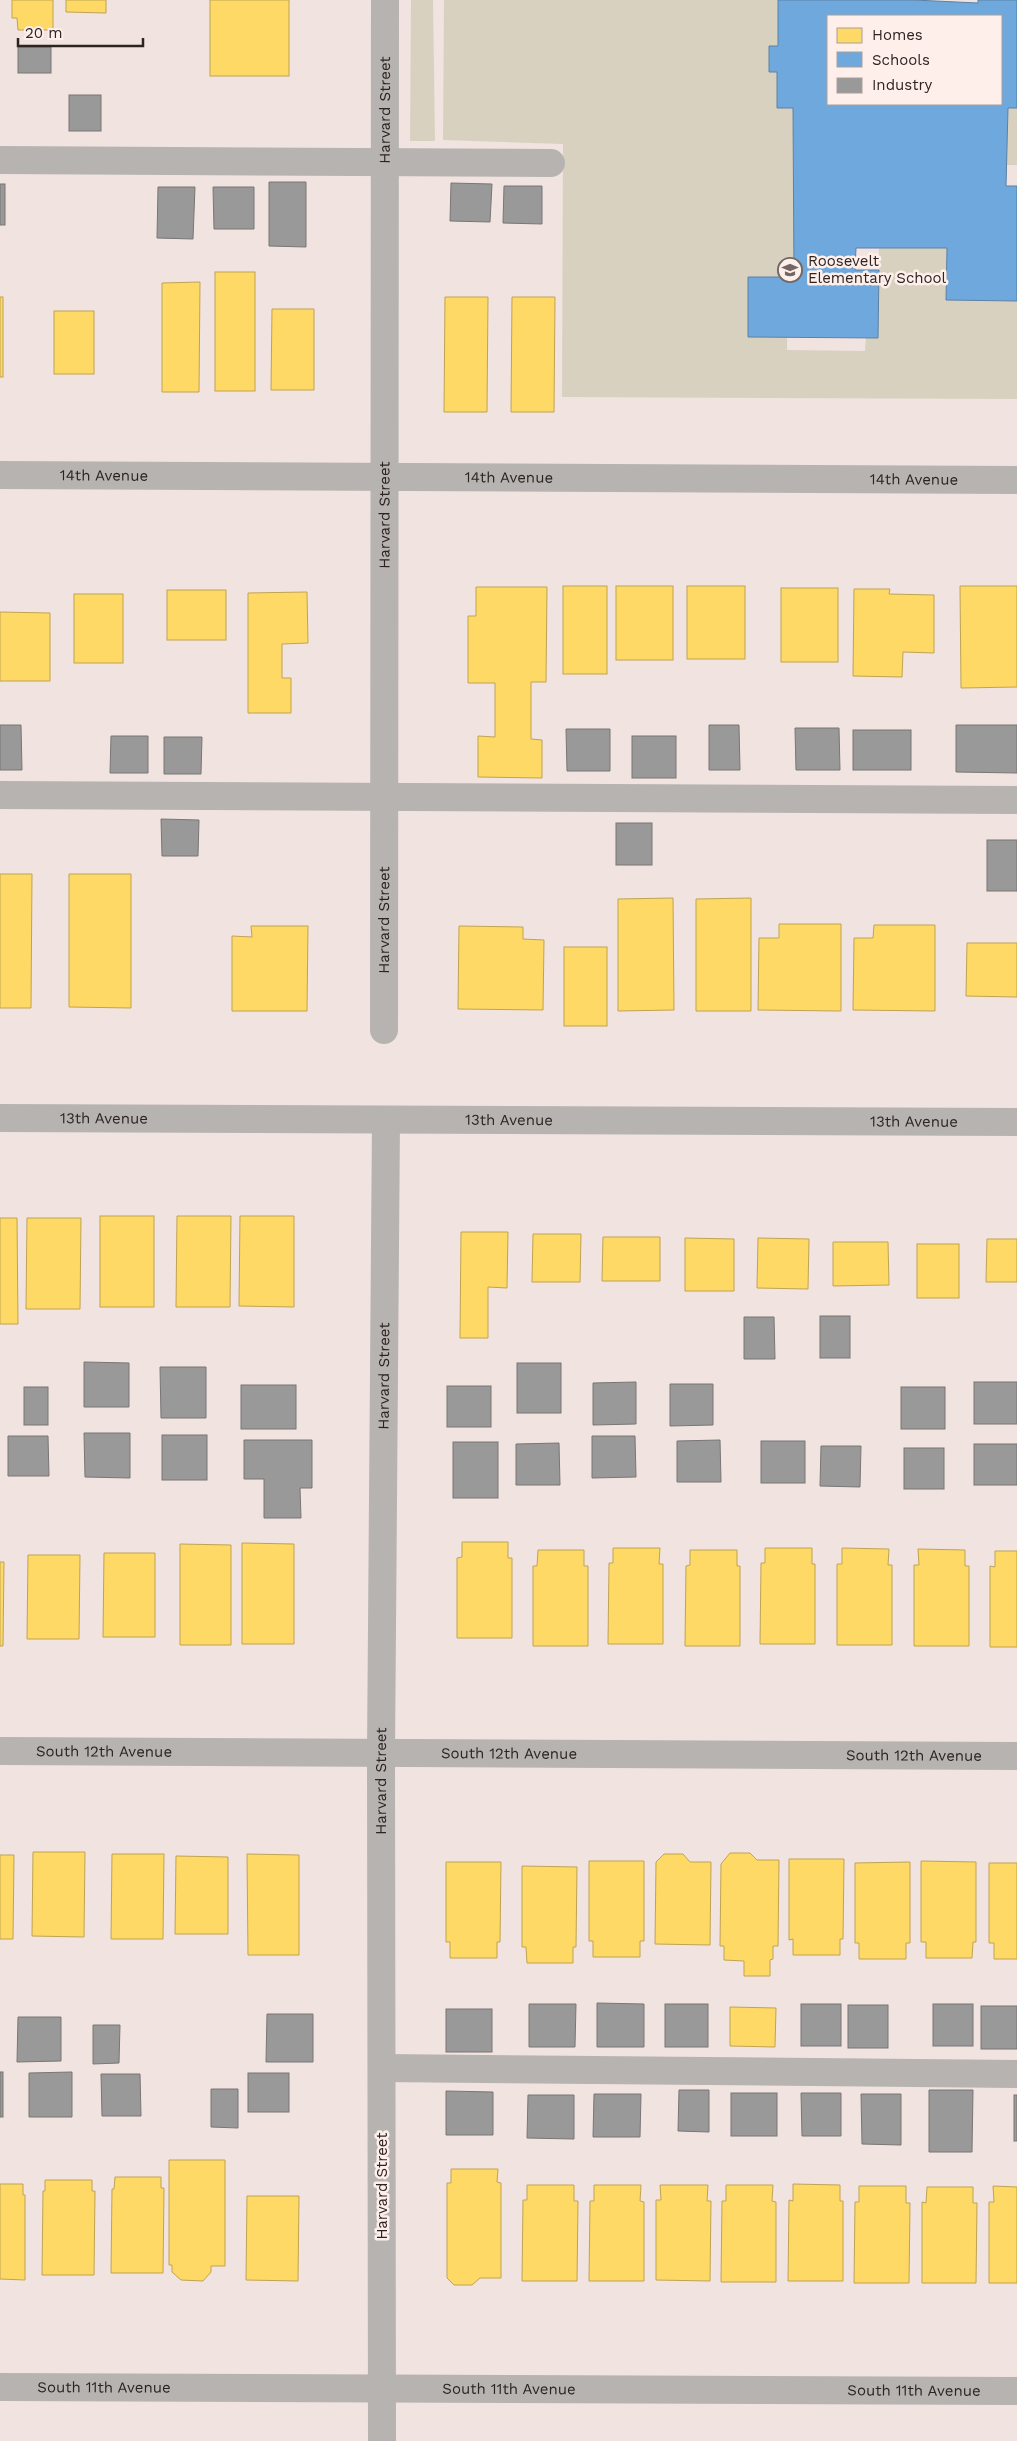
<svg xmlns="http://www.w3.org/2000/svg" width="1017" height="2441" font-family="'Work Sans',sans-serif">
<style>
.green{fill:#d9d1c0}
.homes{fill:#ffd966;stroke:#c0a352}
.schools{fill:#6fa8dc;stroke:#5b80a4;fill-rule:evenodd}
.industry{fill:#999;stroke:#797675}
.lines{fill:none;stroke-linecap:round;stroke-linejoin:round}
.minor{stroke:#b6b3b0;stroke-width:28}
.labels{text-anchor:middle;stroke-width:5;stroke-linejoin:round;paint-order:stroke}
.street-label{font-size:15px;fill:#2d2422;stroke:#feefeb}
.poi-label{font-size:15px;fill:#2d2422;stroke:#feefeb;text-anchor:start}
</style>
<rect width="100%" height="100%" fill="#f1e3e0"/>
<g class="green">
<polygon points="411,0 433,0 435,141 410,141"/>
<polygon points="444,0 778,0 778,46 769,46 769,72 777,72 777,108 793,108 794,277 748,277 748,337 787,337 787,350 865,351 866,337 878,337 879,247 947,248 946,300 1017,301 1017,399 562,397 563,144 443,140"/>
<polygon points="1008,108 1017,108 1017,165 1006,165"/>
</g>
<g class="homes">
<polygon points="12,0 53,0 53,30 18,30 17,18 12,18"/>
<polygon points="66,0 106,0 106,13 66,12"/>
<rect x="210" y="0" width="79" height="76"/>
<rect x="215" y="272" width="40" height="119"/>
<polygon points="200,282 199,392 162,392 162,283"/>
<rect x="0" y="297" width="3" height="80"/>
<polygon points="445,297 488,297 487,412 444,412"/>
<polygon points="512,297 555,297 554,412 511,412"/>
<polygon points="272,309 314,309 314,390 271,390"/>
<rect x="54" y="311" width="40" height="63"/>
<rect x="563" y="586" width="44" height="88"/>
<rect x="616" y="586" width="57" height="74"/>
<rect x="687" y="586" width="58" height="73"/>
<polygon points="960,586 1017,586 1017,687 961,688"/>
<polygon points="476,587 547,587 546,682 531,682 531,739 542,740 542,778 478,777 478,736 495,737 495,683 468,683 468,616 476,616"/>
<rect x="781" y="588" width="57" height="74"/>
<polygon points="854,589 890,589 889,594 934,595 934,653 903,652 902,677 853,676"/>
<rect x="167" y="590" width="59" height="50"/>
<polygon points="307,592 308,643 282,644 282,678 291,678 291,713 248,713 248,593"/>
<rect x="74" y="594" width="49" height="69"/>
<polygon points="0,612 50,613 50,681 0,681"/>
<polygon points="0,874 32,874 31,1008 0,1008"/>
<polygon points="69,874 131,874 131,1008 69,1007"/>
<polygon points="673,898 674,1010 618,1011 618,899"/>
<polygon points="751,898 751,1011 696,1011 696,899"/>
<polygon points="779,924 841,924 841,1011 758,1010 759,938 779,938"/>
<polygon points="874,925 935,925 935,1011 853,1010 854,938 873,938"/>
<polygon points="251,926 308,926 307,1011 232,1011 232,936 252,937"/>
<polygon points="459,926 523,927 523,939 544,940 543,1010 458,1009"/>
<polygon points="967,943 1017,943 1017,997 966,996"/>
<rect x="564" y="947" width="43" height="79"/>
<rect x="100" y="1216" width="54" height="91"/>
<polygon points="177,1216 231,1216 230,1307 176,1307"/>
<polygon points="240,1216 294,1216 294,1307 239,1306"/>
<polygon points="0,1218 17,1218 18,1324 0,1324"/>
<polygon points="27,1218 81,1218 80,1309 26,1309"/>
<polygon points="461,1232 508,1232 507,1288 488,1287 488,1338 460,1338"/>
<polygon points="533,1234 581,1234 580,1282 532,1282"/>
<polygon points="603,1237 660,1237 660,1281 602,1281"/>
<polygon points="685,1238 734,1239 734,1291 685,1291"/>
<polygon points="758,1238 809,1239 808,1289 757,1288"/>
<polygon points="987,1239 1017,1239 1017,1282 986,1282"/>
<polygon points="833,1242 888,1242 889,1285 833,1286"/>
<rect x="917" y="1244" width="42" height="54"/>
<polygon points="462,1542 508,1542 508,1558 512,1558 512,1638 457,1638 457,1558 462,1557"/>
<polygon points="242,1543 294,1544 294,1644 242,1644"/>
<polygon points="180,1544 231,1545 231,1645 180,1645"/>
<polygon points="613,1548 660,1548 659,1564 663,1564 663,1644 608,1644 609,1563 613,1563"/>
<polygon points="765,1548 812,1548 812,1564 815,1564 815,1644 760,1644 761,1563 765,1563"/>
<polygon points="842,1548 889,1549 888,1565 892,1565 892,1645 837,1645 837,1564 842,1564"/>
<polygon points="918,1549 965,1550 965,1566 969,1566 969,1646 914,1646 914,1565 919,1565"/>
<polygon points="538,1550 584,1550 584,1566 588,1566 588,1646 533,1646 533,1566 537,1566"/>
<polygon points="690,1550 737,1550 737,1566 740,1566 740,1646 685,1646 686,1566 690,1565"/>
<polygon points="995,1551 1017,1551 1017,1647 990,1647 990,1566 995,1567"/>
<polygon points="104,1553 155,1553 155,1637 103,1637"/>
<polygon points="28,1555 80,1555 79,1639 27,1639"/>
<polygon points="0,1562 4,1562 3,1646 0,1646"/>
<polygon points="33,1852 85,1852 84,1937 32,1936"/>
<polygon points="730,1853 750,1853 757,1860 779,1860 778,1946 773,1946 773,1959 770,1960 770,1976 744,1976 744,1961 724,1960 724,1946 720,1946 721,1864"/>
<polygon points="112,1854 164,1854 163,1939 111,1939"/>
<polygon points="247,1854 299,1855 299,1955 248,1955"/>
<polygon points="664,1854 683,1854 690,1862 711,1862 710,1945 655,1944 656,1862"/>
<polygon points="0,1855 14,1855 13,1939 0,1939"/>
<polygon points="176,1856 228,1857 228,1934 175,1934"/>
<polygon points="789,1859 844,1859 843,1939 840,1939 840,1955 793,1955 793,1939 789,1940"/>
<polygon points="589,1861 644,1861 644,1941 640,1941 640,1957 593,1957 593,1941 589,1941"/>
<polygon points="921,1861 976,1862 976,1942 973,1942 972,1958 926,1958 926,1942 921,1942"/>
<polygon points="446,1862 501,1862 500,1942 497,1942 497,1958 450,1958 450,1942 446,1942"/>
<polygon points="910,1862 910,1943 906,1943 906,1959 859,1959 859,1943 855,1943 855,1863"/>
<polygon points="989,1863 1017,1863 1017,1959 994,1959 994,1943 989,1943"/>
<polygon points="522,1866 577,1867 576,1947 573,1947 573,1963 527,1963 526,1947 522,1947"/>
<polygon points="730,2007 776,2008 775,2047 730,2046"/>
<polygon points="169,2160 225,2160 225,2266 211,2266 211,2272 203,2281 181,2280 172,2272 172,2265 169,2265"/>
<polygon points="451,2169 498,2169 497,2182 501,2183 501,2278 480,2278 472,2285 454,2285 447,2278 447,2183 451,2183"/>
<polygon points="115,2177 161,2177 161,2188 164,2188 163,2273 111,2273 112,2189 114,2189"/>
<polygon points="45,2180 92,2180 92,2191 95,2191 94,2275 42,2275 43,2191 45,2191"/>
<polygon points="0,2184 23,2184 23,2195 25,2195 25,2280 0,2279"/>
<polygon points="793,2184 840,2185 840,2201 843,2201 843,2281 788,2281 789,2200 793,2201"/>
<polygon points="527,2185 574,2185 574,2201 578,2201 577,2281 522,2281 523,2200 527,2200"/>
<polygon points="594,2185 641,2185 640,2201 644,2202 644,2281 589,2281 590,2201 594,2201"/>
<polygon points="660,2185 708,2185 707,2201 711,2201 710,2281 656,2280 656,2200 661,2200"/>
<polygon points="726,2185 773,2185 772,2201 776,2202 776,2282 721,2282 722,2201 726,2201"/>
<polygon points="859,2186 906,2186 906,2203 910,2203 909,2283 854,2283 855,2202 859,2202"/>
<polygon points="993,2186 1017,2187 1017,2283 989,2283 989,2202 994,2202"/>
<polygon points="927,2187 973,2187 973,2203 977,2203 976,2283 922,2283 922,2202 926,2203"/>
<polygon points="247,2196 299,2196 298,2281 246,2280"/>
</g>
<path class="schools" d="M778,0H914L978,3V0H1017V108H1008L1006,186H1017V301L946,300L947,248H856L855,270H879L878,338L748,337V277H794L793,108H777V72H769V46H778ZM828,16H1001V104H828Z"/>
<g class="industry">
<rect x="18" y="47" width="33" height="26"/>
<rect x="69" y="95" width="32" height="36"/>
<polygon points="269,182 306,182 306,247 269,246"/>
<polygon points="451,183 492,184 490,222 450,221"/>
<rect x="0" y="184" width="5" height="41"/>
<polygon points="504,186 542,186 542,224 503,223"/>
<polygon points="158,187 195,187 193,239 157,238"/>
<polygon points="213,187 254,187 254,229 214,229"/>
<polygon points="0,725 21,725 22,770 0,770"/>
<polygon points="709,725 739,725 740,770 709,770"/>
<polygon points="956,725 1017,725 1017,773 956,772"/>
<polygon points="795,728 839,728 840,770 796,770"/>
<polygon points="566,729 610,729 610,771 567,771"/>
<rect x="853" y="730" width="58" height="40"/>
<polygon points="111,736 148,736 148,773 110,773"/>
<rect x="632" y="736" width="44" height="42"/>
<polygon points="164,737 202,737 201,774 164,774"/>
<polygon points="161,819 199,820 198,856 162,856"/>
<rect x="616" y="823" width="36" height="42"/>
<rect x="987" y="840" width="30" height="51"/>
<rect x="820" y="1316" width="30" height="42"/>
<polygon points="744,1317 774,1317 775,1359 744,1359"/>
<polygon points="84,1362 129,1363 129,1407 84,1407"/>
<rect x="517" y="1363" width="44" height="50"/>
<polygon points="160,1367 206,1367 206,1418 161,1418"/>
<polygon points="636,1382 636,1424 593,1425 593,1383"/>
<rect x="974" y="1382" width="43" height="42"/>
<polygon points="670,1384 713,1384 713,1425 670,1426"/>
<rect x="241" y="1385" width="55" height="44"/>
<rect x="447" y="1386" width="44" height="41"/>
<rect x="24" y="1387" width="24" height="38"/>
<rect x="901" y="1387" width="44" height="42"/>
<polygon points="84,1433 130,1433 130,1478 85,1477"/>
<rect x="162" y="1435" width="45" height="45"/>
<polygon points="8,1436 48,1436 49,1476 8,1476"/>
<polygon points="592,1436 635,1436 636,1477 592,1478"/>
<polygon points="244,1440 312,1440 312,1488 300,1488 301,1518 264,1518 264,1479 244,1479"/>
<polygon points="720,1440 721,1482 677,1482 677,1441"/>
<rect x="761" y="1441" width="44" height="42"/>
<rect x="453" y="1442" width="45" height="56"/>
<polygon points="559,1443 560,1485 516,1485 516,1444"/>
<rect x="974" y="1444" width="43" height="41"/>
<polygon points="821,1446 861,1446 860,1487 820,1486"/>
<rect x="904" y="1448" width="40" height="41"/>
<polygon points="597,2003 644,2004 644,2047 597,2047"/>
<polygon points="529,2004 576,2004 575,2047 529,2047"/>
<rect x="665" y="2004" width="43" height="43"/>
<rect x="801" y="2004" width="40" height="42"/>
<rect x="933" y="2004" width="40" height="42"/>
<rect x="848" y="2005" width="40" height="43"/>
<rect x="981" y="2006" width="36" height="43"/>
<rect x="446" y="2009" width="46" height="43"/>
<polygon points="267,2014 313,2014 313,2062 266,2062"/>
<polygon points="18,2017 61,2017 61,2061 17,2062"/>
<polygon points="93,2025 120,2025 119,2063 93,2064"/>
<rect x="0" y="2072" width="3" height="45"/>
<polygon points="72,2072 72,2117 29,2117 29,2073"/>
<rect x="248" y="2073" width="41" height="39"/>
<polygon points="101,2074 140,2074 141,2116 102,2116"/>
<polygon points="211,2089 238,2089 238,2128 211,2127"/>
<polygon points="679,2090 709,2090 709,2132 678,2131"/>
<polygon points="929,2090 973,2090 972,2152 929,2152"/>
<polygon points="446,2091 493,2092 493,2135 446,2135"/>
<rect x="731" y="2093" width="46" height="43"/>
<polygon points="801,2093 841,2093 841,2136 802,2136"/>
<polygon points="594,2094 641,2094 640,2137 593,2137"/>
<polygon points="861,2094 901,2094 901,2145 862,2144"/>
<polygon points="528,2095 574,2095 574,2139 527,2138"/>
<rect x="1014" y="2095" width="3" height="46"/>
</g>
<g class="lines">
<g class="minor">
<polyline points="0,160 551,163"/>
<path id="s1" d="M0,475L1017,480"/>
<polyline points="0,795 1017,800"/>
<path id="s2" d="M384,1030L385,0"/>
<path id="s3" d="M0,1118L1017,1122"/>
<path id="s4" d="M0,1751L1017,1756"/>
<polyline points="382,2068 1017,2074"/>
<path id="s5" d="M0,2387L1017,2391"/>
<path id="s6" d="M382,2441L381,1753L386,1120"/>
</g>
</g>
<defs>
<symbol id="school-ring" viewBox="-11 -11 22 22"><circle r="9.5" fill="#feefeb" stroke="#726764" stroke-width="1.5"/><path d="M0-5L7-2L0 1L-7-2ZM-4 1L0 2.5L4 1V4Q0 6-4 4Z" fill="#726764"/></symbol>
</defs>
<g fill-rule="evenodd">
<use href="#school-ring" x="776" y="256" width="28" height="28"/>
</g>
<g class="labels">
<g class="street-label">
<text dy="5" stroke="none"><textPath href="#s2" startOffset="920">Harvard Street</textPath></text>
<text dy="5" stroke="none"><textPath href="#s1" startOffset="104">14th Avenue</textPath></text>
<text dy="5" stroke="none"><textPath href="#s1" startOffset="509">14th Avenue</textPath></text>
<text dy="5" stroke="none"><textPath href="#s1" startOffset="914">14th Avenue</textPath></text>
<text dy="5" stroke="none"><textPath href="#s2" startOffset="515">Harvard Street</textPath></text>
<text dy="5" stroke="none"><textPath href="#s2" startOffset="110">Harvard Street</textPath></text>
<text dy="5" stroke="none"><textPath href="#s3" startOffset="104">13th Avenue</textPath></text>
<text dy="5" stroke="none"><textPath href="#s3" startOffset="509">13th Avenue</textPath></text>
<text dy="5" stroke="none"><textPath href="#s3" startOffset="914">13th Avenue</textPath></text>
<text dy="5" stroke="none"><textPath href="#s6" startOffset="1065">Harvard Street</textPath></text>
<text dy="5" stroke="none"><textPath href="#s4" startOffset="104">South 12th Avenue</textPath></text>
<text dy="5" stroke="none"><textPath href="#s4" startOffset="509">South 12th Avenue</textPath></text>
<text dy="5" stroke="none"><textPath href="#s4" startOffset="914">South 12th Avenue</textPath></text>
<text dy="5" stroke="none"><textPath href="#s6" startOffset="660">Harvard Street</textPath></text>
<text transform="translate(382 2186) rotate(-90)" y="5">Harvard Street</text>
<text dy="5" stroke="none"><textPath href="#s5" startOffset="104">South 11th Avenue</textPath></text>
<text dy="5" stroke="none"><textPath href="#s5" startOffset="509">South 11th Avenue</textPath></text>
<text dy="5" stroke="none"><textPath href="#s5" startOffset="914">South 11th Avenue</textPath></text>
</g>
<g class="poi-label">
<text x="808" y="266">Roosevelt<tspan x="808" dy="17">Elementary School</tspan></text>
</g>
</g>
<rect x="827" y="15" width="175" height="90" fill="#feefeb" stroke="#aa9e9b"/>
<rect x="837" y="28" width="25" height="15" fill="#ffd966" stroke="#aa9e9b"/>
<text x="872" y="40" font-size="15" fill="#2d2422">Homes</text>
<rect x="837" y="52" width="25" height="15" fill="#6fa8dc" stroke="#aa9e9b"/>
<text x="872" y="65" font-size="15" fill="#2d2422">Schools</text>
<rect x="837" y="78" width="25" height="15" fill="#999999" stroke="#aa9e9b"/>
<text x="872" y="90" font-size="15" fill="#2d2422">Industry</text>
<path d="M18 38v8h125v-8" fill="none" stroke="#2d2422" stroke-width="2.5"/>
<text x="25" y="38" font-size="15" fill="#2d2422" stroke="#feefeb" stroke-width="4" paint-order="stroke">20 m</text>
</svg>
